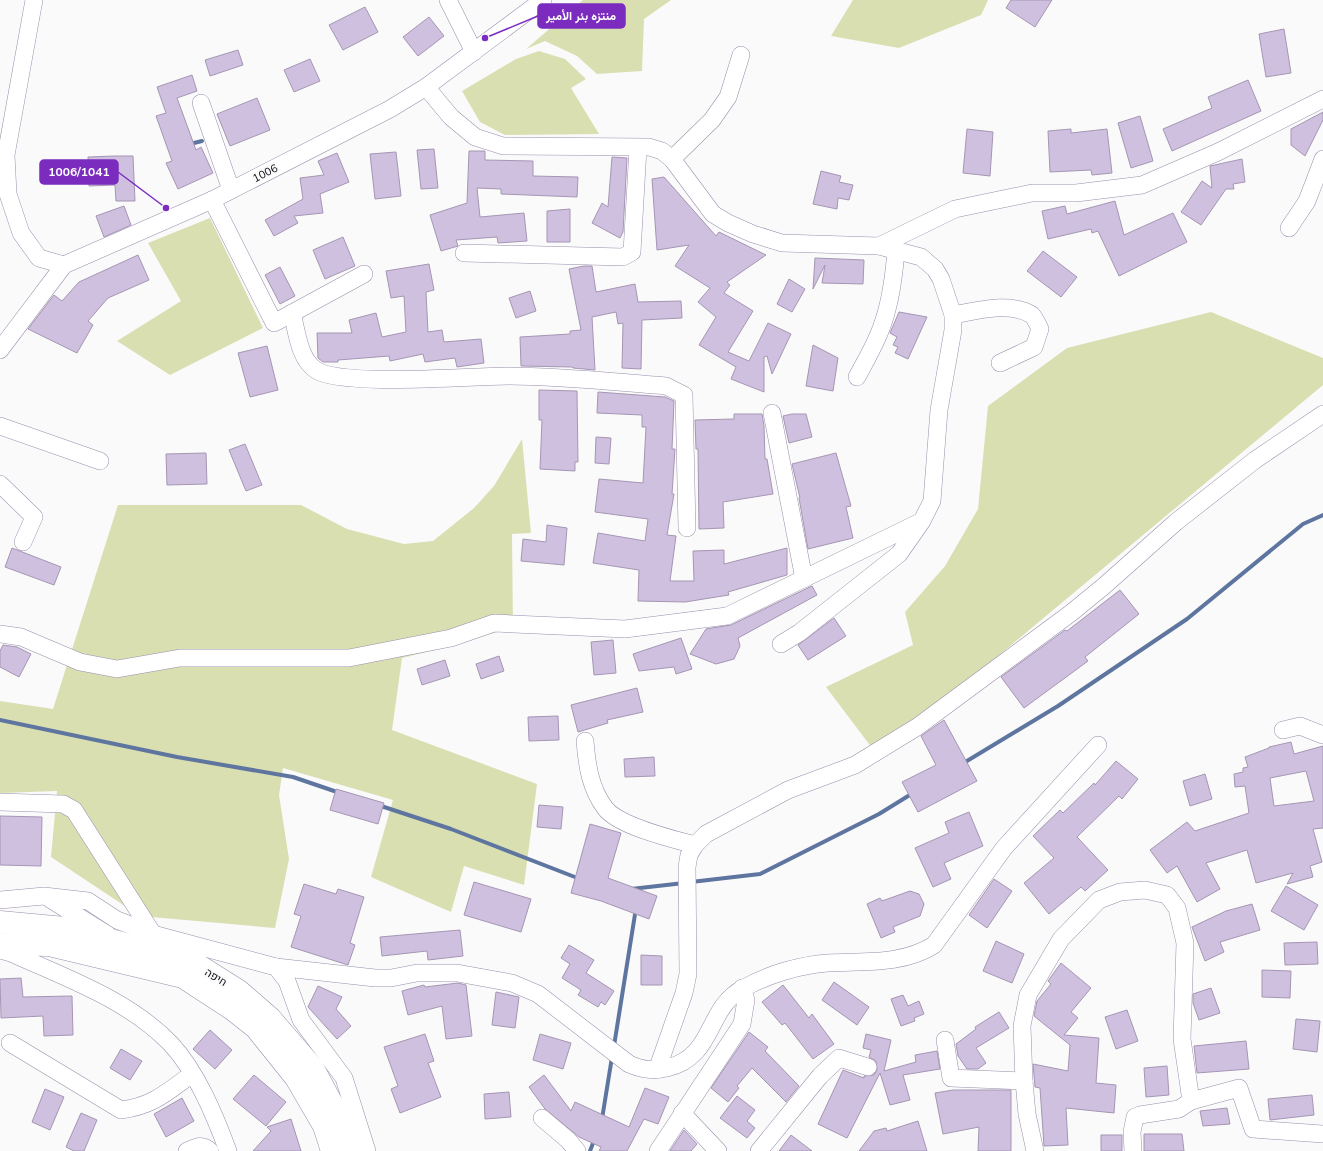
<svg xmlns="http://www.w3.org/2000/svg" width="1323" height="1151" font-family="'Nunito Sans',Vazirmatn,Heebo,sans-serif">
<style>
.green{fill:#dadfb2}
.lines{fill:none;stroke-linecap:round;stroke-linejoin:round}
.stream{stroke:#5e759f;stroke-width:4}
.building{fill:#cfc0df;stroke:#a596b4;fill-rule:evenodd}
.minor-casing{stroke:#998ead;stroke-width:18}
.highway-casing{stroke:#998ead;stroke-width:23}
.minor{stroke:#fff;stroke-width:17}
.highway{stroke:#fff;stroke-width:22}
.labels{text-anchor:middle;stroke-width:4;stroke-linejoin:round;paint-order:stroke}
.street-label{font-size:11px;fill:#0e0a14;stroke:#fafafa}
.leader{fill:none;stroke:#7b2cbf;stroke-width:1.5}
.callout-dot{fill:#7b2cbf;stroke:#fafafa;stroke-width:1.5}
.callout{fill:#7b2cbf;stroke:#7b2cbf;stroke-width:1.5}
.callout-label{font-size:12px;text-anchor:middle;font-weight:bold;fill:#fff}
</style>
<rect width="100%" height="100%" fill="#fafafa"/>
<g class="green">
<polygon points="583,0 671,0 644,19 642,71 597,74 577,56 545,41 526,49"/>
<polygon points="853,0 988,0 981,15 899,48 831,36"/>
<polygon points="539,51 565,59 586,79 571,88 599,134 505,135 480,122 462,91 516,59"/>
<polygon points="210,218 263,328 170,375 117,341 181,301 148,243"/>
<polygon points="1211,312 1323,358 1323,385 878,756 826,687 913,645 905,612 945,566 978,509 988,406 1067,348"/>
<polygon points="522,439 531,533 512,534 513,627 455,645 402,658 392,730 537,784 524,885 464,866 451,912 371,877 393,800 283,768 279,795 289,859 275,928 140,916 51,857 57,791 0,793 0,701 53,709 118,505 301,505 347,529 404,544 433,541 474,508 494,486"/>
</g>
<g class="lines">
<g class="stream">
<polyline points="194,143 202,141"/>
<polyline points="0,720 177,757 293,777 340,793"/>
<polyline points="962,764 1058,706 1187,619 1303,524 1323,515"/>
<polyline points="378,805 451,829 580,879"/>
<polyline points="691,882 760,874 879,814 913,793"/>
<polyline points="631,889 684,883"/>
<polyline points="614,1046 636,908"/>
<polyline points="602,1119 612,1057"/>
<polyline points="590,1151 595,1138"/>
</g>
</g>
<g class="building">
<polygon points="1011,0 1052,0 1035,27 1006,8"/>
<polygon points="365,7 378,32 343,50 329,25"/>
<polygon points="429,17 444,36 418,56 403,37"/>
<polygon points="1284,29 1291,73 1266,77 1259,34"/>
<polygon points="238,50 243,65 210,76 205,60"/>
<polygon points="310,59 320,81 294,92 284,70"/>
<polygon points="192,75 197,91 177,98 196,150 201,147 213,173 178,189 166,163 172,161 156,116 166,113 157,87"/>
<polygon points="1248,80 1261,111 1172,151 1163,129 1212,108 1208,97"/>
<polygon points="257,98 270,130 230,146 217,114"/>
<polygon points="1323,112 1323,120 1305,156 1291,145 1291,129"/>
<polygon points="1140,116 1153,161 1131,168 1118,123"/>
<polygon points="967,129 993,132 990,176 963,173"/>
<polygon points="1071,129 1071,133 1107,129 1112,173 1092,175 1091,170 1050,172 1048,131"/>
<polygon points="434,149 438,188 421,189 417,150"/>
<polygon points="469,151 485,151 485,160 533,161 533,176 578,177 577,197 501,194 501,189 477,188 480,217 524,213 527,241 498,243 497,237 456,240 458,246 441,251 430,215 467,203"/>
<polygon points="396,152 401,196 375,199 370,154"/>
<polygon points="337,153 349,182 320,194 323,213 294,216 298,223 274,236 265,220 303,199 300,178 324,175 318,161"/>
<polygon points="114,156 133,156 135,201 116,201 115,185 89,186 88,157"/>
<polygon points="612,157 627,158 623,232 620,238 592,223 602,203 608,207"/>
<polygon points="1242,159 1245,182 1233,184 1234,189 1226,189 1201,225 1181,212 1202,181 1212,188 1210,166"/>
<polygon points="821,171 841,176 839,182 853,185 849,200 838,198 837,209 813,204"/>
<polygon points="664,177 716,236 719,232 766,255 727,282 730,285 724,293 753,311 728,352 749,361 768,323 791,334 772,374 767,356 764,357 764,392 731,379 736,367 699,345 716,317 698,302 710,288 675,266 689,245 657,250 652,179"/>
<polygon points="1115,201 1124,235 1173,213 1187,242 1119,276 1098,231 1092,233 1091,229 1048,239 1042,211 1065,206 1067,214"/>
<polygon points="124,206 131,225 104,237 96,216"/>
<polygon points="570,209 570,242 547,242 547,211"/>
<polygon points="343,237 355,266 325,279 313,250"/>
<polygon points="1043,251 1077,277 1061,297 1027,271"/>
<polygon points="138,255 149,280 108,298 88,321 93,325 77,353 28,329 54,295 62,301 79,282"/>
<polygon points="815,258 864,260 863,284 822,283 825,265 813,289"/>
<polygon points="429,264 434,290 426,292 428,332 442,330 444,342 481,339 484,363 457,367 455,358 425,362 423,354 390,361 389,356 338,360 338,362 323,362 318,358 317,333 352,333 349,320 376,313 382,337 406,332 404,296 391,298 386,271"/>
<polygon points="584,266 592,266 596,292 635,284 638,302 681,301 682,318 642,320 641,369 622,368 623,323 618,324 616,312 592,317 595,370 573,368 572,367 521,366 520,337 570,334 570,331 581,330 569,269"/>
<polygon points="280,267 295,296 280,304 265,275"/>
<polygon points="789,279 805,289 792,312 777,304"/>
<polygon points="530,291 536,311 516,318 509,298"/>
<polygon points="899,312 927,317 908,359 895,353 898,347 893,345 897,337 890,333"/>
<polygon points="813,345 838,358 833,391 806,386"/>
<polygon points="267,346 278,390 250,397 238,353"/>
<polygon points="539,390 577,391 578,462 575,462 575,471 540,469 542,420 539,420"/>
<polygon points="598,392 665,397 674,401 672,449 675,449 672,494 674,494 667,535 676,536 670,581 694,581 693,551 724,550 724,564 787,548 787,575 728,592 729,595 685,602 638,601 639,570 593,563 598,533 645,541 648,519 595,512 599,479 643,483 646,427 642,427 642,415 597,413"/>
<polygon points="734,414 762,414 764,426 765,459 767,459 773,494 723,502 724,528 699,529 698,449 696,449 695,420 734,419"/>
<polygon points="792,414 806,414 812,437 789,443 783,416"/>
<polygon points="596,437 611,438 609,464 595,463"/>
<polygon points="245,444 262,485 246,491 229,450"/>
<polygon points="206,453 207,484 167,485 166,454"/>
<polygon points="836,453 851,506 846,507 853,538 808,549 799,498 800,498 792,464"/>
<polygon points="547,525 567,528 564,565 521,561 523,539 546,542"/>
<polygon points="12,548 61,567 54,585 5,567"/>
<polygon points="812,586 817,595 738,638 740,646 734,659 716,664 690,654 706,629 731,625"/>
<polygon points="1120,590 1139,614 1085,657 1088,661 1024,708 1001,677 1065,630 1067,631"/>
<polygon points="834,618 846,636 808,660 798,645"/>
<polygon points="681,638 692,669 676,674 674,667 639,671 633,654"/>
<polygon points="613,640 616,673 594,675 591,642"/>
<polygon points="3,645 17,647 31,654 19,677 0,667 0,651"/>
<polygon points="499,656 504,671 481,679 476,664"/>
<polygon points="445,660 450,676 422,685 417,669"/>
<polygon points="637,688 643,712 607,720 608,723 578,732 571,705"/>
<polygon points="558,716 559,740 529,741 528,717"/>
<polygon points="944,720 977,781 918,812 902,782 936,765 921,736"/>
<path d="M1291,742L1294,754L1323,746V828L1313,829L1322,862L1310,866L1313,877L1287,884L1293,873L1256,883L1247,850L1206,863L1220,889L1197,902L1177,866L1167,873L1150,850L1187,822L1195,831L1249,813L1245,786L1235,787L1234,774L1243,772V768L1248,767L1245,757L1269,748V747ZM1306,771L1314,801L1274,806L1270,778Z"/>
<polygon points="654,757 655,776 625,777 624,759"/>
<polygon points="1116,761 1138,779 1122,799 1119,796 1077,837 1108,870 1085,891 1081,887 1049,914 1024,883 1054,858 1033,836 1060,810 1063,813 1094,783 1095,785"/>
<polygon points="1205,774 1212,799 1190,806 1183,781"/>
<polygon points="336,789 384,803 378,824 330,810"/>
<polygon points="539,805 563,807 561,829 537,827"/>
<polygon points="969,812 983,846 944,863 951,879 933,887 915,848 949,833 945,822"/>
<polygon points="0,816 42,817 41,866 0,865"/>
<polygon points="590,824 621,833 608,878 657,896 649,919 601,901 571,893"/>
<polygon points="994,879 1012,891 987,928 969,915"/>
<polygon points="474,882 531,899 521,932 464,915"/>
<polygon points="304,884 336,894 338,889 364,897 350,943 355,945 348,965 291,947 301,916 294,914"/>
<polygon points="1286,886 1318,905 1304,930 1271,911"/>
<polygon points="910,891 919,894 924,904 920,916 893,927 895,932 881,938 867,904 880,898 882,901"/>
<polygon points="1252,904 1260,930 1220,942 1224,952 1205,961 1192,927 1226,911"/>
<polygon points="460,930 463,956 428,960 427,951 382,956 380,937"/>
<polygon points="996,941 1024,954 1012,983 983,971"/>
<polygon points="1317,942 1318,964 1285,965 1284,943"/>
<polygon points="569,945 594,960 586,973 614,991 605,1005 601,1002 598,1007 578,995 581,990 562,978 570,964 561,958"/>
<polygon points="641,955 662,956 662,985 641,985"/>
<polygon points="1061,963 1091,988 1071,1012 1078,1018 1064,1035 1099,1038 1096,1083 1116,1085 1114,1113 1066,1108 1068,1145 1044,1146 1040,1088 1035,1087 1033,1064 1068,1071 1070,1045 1034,1016 1037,1001 1051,984 1048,981"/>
<polygon points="1262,970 1291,971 1290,998 1262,997"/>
<polygon points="21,978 23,997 72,996 73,1035 44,1036 43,1016 1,1018 0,979"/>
<polygon points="834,982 869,1007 857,1025 822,1000"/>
<polygon points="458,983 466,985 472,1036 446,1039 442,1006 408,1015 402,991 424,985 425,987"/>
<polygon points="783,985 809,1018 812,1014 834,1044 813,1059 785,1023 782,1025 762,1002"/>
<polygon points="318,986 342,997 336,1009 351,1026 337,1039 308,1007"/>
<polygon points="1211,988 1220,1013 1199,1020 1193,1003 1193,994"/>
<polygon points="496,992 519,997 515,1028 492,1025"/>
<polygon points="903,995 908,1006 919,1001 924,1014 914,1018 915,1021 901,1026 891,999"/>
<polygon points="1127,1010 1138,1041 1116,1049 1105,1017"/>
<polygon points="999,1012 1009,1028 976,1048 986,1063 978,1069 967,1069 958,1056 956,1044 976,1029 975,1027"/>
<polygon points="1296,1019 1320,1021 1317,1052 1293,1049"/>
<polygon points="210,1030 232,1050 215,1069 193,1049"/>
<polygon points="749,1032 768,1047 765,1051 799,1086 786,1102 752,1068 737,1086 739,1088 728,1102 711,1088"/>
<polygon points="425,1034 434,1061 428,1063 441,1097 400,1113 391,1089 398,1086 384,1047"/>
<polygon points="540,1034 571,1043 563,1069 533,1060"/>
<polygon points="866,1034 891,1040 884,1071 916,1062 915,1055 937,1051 940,1069 903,1075 910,1100 890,1105 880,1073 847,1138 818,1124 843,1070 864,1078 864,1076 874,1075 877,1070 876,1061 869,1057 871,1050 863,1048"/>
<polygon points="1246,1041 1249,1069 1197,1073 1194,1046"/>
<polygon points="121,1049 142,1061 130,1080 110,1068"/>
<polygon points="1167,1066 1169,1095 1146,1097 1144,1068"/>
<polygon points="254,1075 286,1102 266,1126 233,1099"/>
<polygon points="544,1075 571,1111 575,1102 629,1127 645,1088 669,1097 658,1124 644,1119 627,1151 599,1151 601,1147 579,1137 545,1109 529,1087"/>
<polygon points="45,1089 64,1097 50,1130 32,1122"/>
<polygon points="953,1090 1011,1090 1011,1151 978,1151 979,1127 943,1134 935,1093"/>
<polygon points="509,1092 511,1117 485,1119 484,1094"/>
<polygon points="1312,1095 1314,1115 1270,1120 1268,1099"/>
<polygon points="737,1096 755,1110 747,1121 755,1128 747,1138 720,1118"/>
<polygon points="182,1098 194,1121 166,1137 154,1114"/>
<polygon points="1227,1108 1230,1124 1203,1126 1200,1111"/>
<polygon points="81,1113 97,1120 84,1151 74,1151 66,1147"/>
<polygon points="291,1119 301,1151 253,1151 271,1131 267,1127"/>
<polygon points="918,1121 927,1151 859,1151 874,1131 886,1128 887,1131"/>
<polygon points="684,1130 697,1144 691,1151 670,1151"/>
<polygon points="1144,1134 1182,1134 1184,1151 1144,1151"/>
<polygon points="791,1135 812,1151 779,1151"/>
<rect x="1101" y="1135" width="21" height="16"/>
</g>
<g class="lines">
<defs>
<g id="minor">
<polyline points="34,0 6,155 8,194 21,233 39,258 64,265"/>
<polyline points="448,0 474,52"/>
<polyline points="426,87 451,117 475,137 503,146 649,147 662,151 672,159 713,214 728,223 753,234 782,243 879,246 921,257 935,269 941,279 953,315 953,330 939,410 932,501 922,521 899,554 799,633 781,644"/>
<polyline points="201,103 231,190"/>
<polyline points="672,159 712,120 728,97 741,55"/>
<polyline points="212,200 274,323 364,274"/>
<polyline points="1289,228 1307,201 1323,159"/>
<polyline points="879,246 955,209 1032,193 1076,193 1142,185 1218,152 1323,99"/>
<polyline points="464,253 623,257 632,252 638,148"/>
<path d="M292,313C297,332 299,359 316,370C342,387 472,376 509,376C561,376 614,382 666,386L684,395L687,528"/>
<path d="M953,315C977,311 1009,301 1032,315C1035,318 1038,325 1040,329L1034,347L1000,363"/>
<polyline points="0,350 64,265 212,200 390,109 426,87 543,0"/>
<path d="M857,377C864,364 872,350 878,336C890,309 894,279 896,249"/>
<polyline points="772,413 804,579"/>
<polyline points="0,426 100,461"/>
<polyline points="0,484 34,517 23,542"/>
<polyline points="0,634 21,637 80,662 117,669 180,658 349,658 451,638 494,623 625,629 727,616 920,522"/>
<polyline points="1283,730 1300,726 1323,735"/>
<path d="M585,741C587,765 590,788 605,808C618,826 672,839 695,845"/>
<polyline points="0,802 63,804 74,810 153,934"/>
<polyline points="50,899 108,935"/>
<polyline points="0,900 44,896 88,901 117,920 153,934 276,967 287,981 301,1020 344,1078 367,1151"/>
<path d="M0,950L11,953C66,978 129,1000 171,1044C197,1072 215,1116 228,1151"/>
<path d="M276,967L375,978H391L417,973H457L512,983L538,994L629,1064C643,1070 653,1071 667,1068C715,1057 706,1007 744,988C769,974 800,965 828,963C865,961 902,965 934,945L1004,848L1098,745"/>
<polyline points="945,1040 951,1078 1024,1081"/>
<path d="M10,1043L121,1110C153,1106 167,1092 192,1074"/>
<polyline points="657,1070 684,993 688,974 687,867 689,855 695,845 706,834 788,790 855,765 917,727 1071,613 1104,586 1176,522 1255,460 1323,414"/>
<polyline points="682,1113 718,1151"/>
<polyline points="542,1118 568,1140 577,1151"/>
<path d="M187,1151C196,1147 202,1143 210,1151"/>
<polyline points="658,1151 742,1024 746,1000 742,988"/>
<polyline points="759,1151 820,1076 839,1058 868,1067"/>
<polyline points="1035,1151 1027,1114 1024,1081 1022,1026 1028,995 1061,939 1099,900 1120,892 1145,890 1167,895 1177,908 1185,943 1182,1039 1191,1101 1239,1088 1253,1129 1323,1134"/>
<polyline points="1133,1151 1132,1132 1135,1117 1140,1115 1179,1109 1191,1101"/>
</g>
<g id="highway">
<polyline points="0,922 65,928 193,962 239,991 270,1018 313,1068 340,1119 351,1151"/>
<polyline points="0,944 49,945 183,977 232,1009 256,1028 296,1078 324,1126 332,1151"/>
</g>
</defs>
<use href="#minor" class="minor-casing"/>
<use href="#highway" class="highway-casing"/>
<use href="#minor" class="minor"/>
<use href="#highway" class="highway"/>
</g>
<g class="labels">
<g class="street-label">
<text transform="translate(265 173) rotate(-27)" y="4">1006</text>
<text transform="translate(216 977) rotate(32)" y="4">חיפה</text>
</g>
</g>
<path class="leader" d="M485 38L538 16M166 208L118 172"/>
<g class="callout-dot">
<circle cx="485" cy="38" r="4"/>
<circle cx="166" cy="208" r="4"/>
</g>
<g class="callout">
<rect x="538" y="4" width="87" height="24" rx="4"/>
<rect x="40" y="160" width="78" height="24" rx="4"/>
</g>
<g class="callout-label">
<text x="581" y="20">منتزه بئر الأمير</text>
<text x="79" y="176">1006/1041</text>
</g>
</svg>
